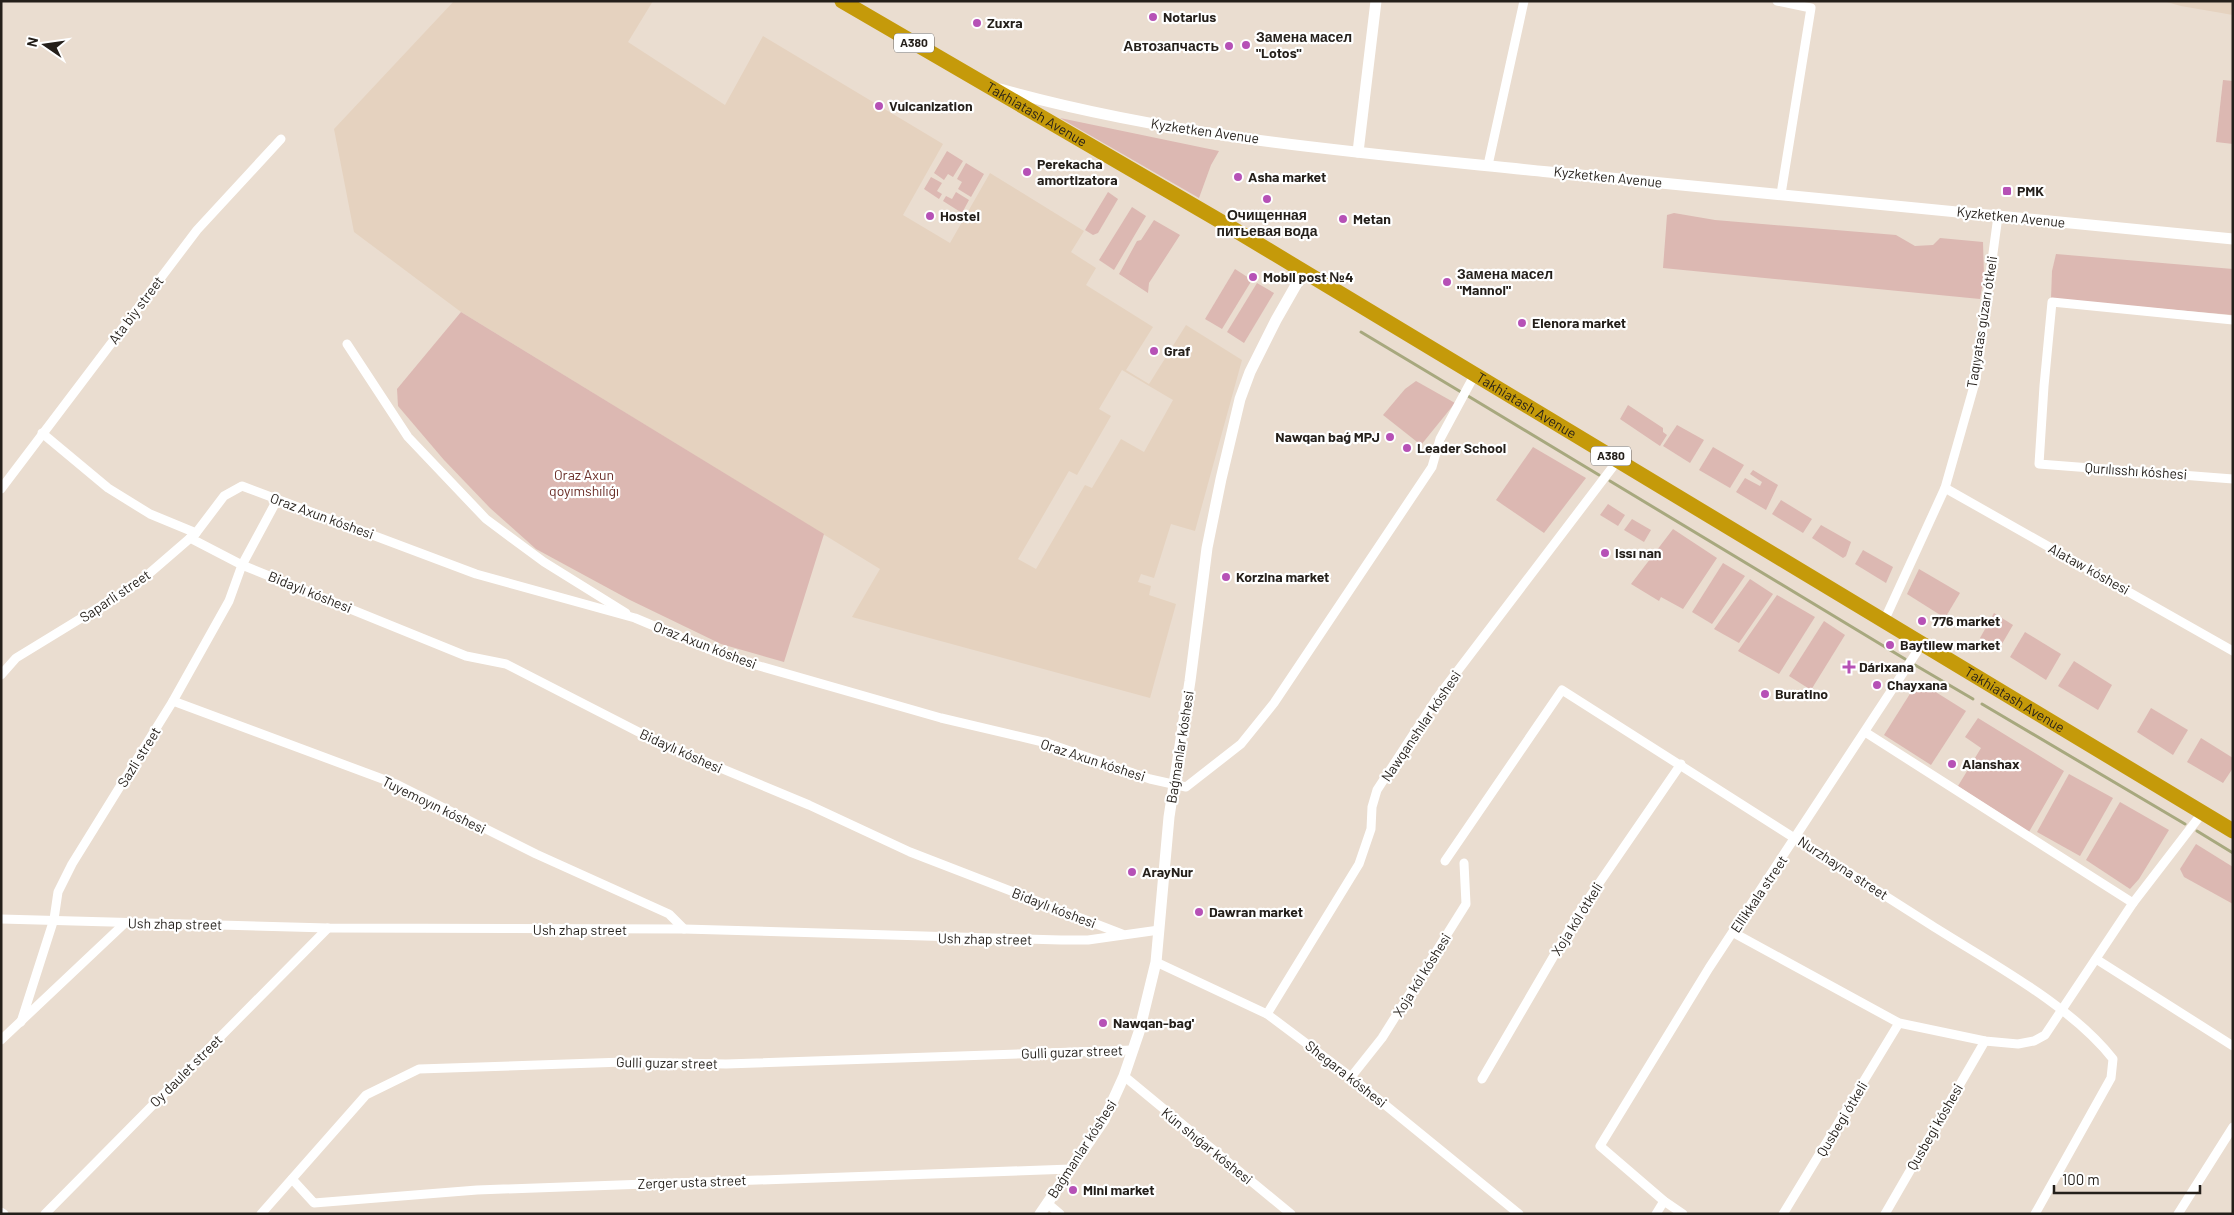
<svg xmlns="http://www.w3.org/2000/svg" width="2234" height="1215" font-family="Barlow,sans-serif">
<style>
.built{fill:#e5d2bf;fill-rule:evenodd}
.green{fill:#dcb8b2}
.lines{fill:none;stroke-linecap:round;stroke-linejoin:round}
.stream{stroke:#a7a87e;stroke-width:3}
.street{stroke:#fff;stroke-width:9}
.secondary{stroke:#fff;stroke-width:11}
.highway{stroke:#c59a0a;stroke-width:15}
.poi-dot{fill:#b651b6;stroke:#fff;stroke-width:2}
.labels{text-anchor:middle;stroke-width:4.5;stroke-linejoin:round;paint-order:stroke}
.shield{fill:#fff;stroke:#66625f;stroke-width:1}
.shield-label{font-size:12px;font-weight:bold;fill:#241f1a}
.poi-label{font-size:14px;font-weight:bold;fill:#241f1a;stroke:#fff;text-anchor:start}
.street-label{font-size:14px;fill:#241f1a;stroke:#fff}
.park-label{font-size:14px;fill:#6b2f29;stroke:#fff}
</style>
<rect width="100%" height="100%" fill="#eaddd0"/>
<g class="built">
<path d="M454,1H653L628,42L725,105L763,36L943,144L903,215L950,243L990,173L1084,231L1071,252L1096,268L1086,285L1153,327L1126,370L1149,384L1186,325L1242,360L1195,531L1171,524L1154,578L1141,574L1138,582L1151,586L1149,595L1176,604L1150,698L852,617L880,569L461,312L354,232L334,129ZM1122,370L1173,400L1144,452L1121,439L1092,488L1085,485L1036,569L1018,559L1069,471L1077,475L1111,416L1099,409Z"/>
<polygon points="2163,1 2233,1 2233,15 2181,6"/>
</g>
<g class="green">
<polygon points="2223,80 2233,81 2233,144 2216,142"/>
<polygon points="1060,118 1219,151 1211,165 1199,198"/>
<polygon points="947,151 963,161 953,177 948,174 944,180 934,173"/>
<polygon points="966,163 984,174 971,197 958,189 962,182 957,179"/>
<polygon points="931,177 942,183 937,191 942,194 939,199 924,189"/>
<polygon points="956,192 969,200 962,213 943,201 946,196 952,199"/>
<polygon points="1108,192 1118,199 1098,233 1093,235 1085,230"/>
<polygon points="1132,207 1146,216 1114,270 1099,260"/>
<polygon points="1674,213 1715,220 1896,235 1915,246 1933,245 1940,238 1983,242 1984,276 1980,299 1663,268 1667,215"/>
<polygon points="1154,220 1180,235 1149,283 1148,293 1119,274 1137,241 1141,240"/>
<polygon points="2056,254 2233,269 2233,315 2051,299 2052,271"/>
<polygon points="1235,269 1252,280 1222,329 1205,319"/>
<polygon points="1257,283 1274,293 1244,343 1227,332"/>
<polygon points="461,312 824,534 784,662 721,644 630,600 536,549 490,508 444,460 398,406 397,389"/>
<polygon points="1416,381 1455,403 1421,445 1383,415 1405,389"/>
<polygon points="1628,405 1663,428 1663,432 1667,435 1660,446 1620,419"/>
<polygon points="1677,425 1704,440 1690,463 1663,446"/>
<polygon points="1533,447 1586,478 1544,533 1496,500"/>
<polygon points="1713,447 1744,465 1730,488 1699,470"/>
<polygon points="1753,470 1778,485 1766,510 1736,492 1745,478 1760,486 1762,482 1750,474"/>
<polygon points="1781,500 1812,519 1803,533 1772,514"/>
<polygon points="1608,504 1625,515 1618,526 1600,515"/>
<polygon points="1632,519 1651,530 1644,542 1624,530"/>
<polygon points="1821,525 1851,542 1846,556 1843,558 1812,538"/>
<polygon points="1673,529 1717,558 1683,609 1661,597 1659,601 1631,584"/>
<polygon points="1863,550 1893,567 1886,583 1855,564"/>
<polygon points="1723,563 1745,576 1712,624 1692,612"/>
<polygon points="1919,569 1960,593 1945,618 1907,594"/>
<polygon points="1750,579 1773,594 1739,643 1714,629"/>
<polygon points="1777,595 1815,617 1779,674 1738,651"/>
<polygon points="1994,613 2013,625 1999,649 1980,638"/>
<polygon points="1824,621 1845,635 1811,690 1789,676"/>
<polygon points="2025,632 2061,654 2046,680 2010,657"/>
<polygon points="2074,661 2112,685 2098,710 2058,686"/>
<polygon points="1918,681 1966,711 1931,765 1884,735"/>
<polygon points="2151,708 2188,730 2173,755 2137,732"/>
<polygon points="1978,718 2064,771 2029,832 1958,786 1981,748 1965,737"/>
<polygon points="2201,738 2233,758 2233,768 2223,783 2187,762"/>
<polygon points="2069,774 2113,798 2080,856 2037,832"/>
<polygon points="2120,802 2169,830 2139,879 2130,889 2086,860"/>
<polygon points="2196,844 2233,867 2233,904 2184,877 2180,869"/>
</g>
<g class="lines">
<g class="stream">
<polyline points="1361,332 1461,392"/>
<polyline points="1468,396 1599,475"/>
<polyline points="1610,481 1905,659"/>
<polyline points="1915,665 1973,699"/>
<polyline points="1982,704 2185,824"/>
<polyline points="2197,831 2233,853"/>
</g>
<g class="street">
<polyline points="1777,1 1811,8 1781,194"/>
<polyline points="1488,165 1524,1"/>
<polyline points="2233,320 2052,302 2044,386 2039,464 2233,479"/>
<polyline points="347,344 408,437 486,519 544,562 626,613"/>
<polyline points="42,433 108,488 150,514 196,533"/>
<polyline points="1945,488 2233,651"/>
<polyline points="1,489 197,230 281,139"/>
<polyline points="190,538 242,565 466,656 506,664 658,742 809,805 910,852 1122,934"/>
<polyline points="1884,621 1945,488 1976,379 1998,216"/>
<polyline points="1,675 16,658 137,584 196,533 224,496 242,486 476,574 635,618 728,657 941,718 1047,743 1150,779 1186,787 1241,744 1274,703 1432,467 1440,439 1475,374"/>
<polyline points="173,701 396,784 536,854 669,914 684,929"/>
<polyline points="1865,732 2133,903"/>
<path d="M1445,861L1562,690C1686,768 1809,846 1931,925C1989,962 2071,1005 2113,1059L2111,1078L2035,1214"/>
<polyline points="1,919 328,928 684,929 1061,940 1088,940 1159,930"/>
<polyline points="1734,933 1899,1023 1985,1041 2018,1044 2034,1041 2045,1035 2133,903 2203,812"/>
<polyline points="2096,959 2233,1046"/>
<polyline points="1156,962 1267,1014 1351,1077 1519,1214"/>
<polyline points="1267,1014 1359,864 1371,829 1372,807 1377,790 1437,698 1618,460"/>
<polyline points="21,1022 54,919 58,892 72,864 173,701 229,601 242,565 277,500"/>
<polyline points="1,1040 125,923"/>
<polyline points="1124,1076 1291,1214"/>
<polyline points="1351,1077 1382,1038 1466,904 1464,863"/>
<polyline points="1482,1079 1580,911 1681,764"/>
<polyline points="292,1179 314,1203 477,1190 1071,1169"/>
<polyline points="1047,1203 1060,1214"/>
<polyline points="1,1212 4,1214"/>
<polyline points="45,1214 328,928"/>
<polyline points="261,1214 366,1095 419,1069 624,1062 726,1064 1133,1050"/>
<polyline points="1656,1214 1664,1201"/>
<polyline points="1683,1214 1664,1201 1600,1146 1709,968 1922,644"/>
<polyline points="1783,1214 1899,1023"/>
<polyline points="1885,1214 1985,1041"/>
<polyline points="2178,1214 2233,1127"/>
</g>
<g class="secondary">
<path d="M1000,89C1178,139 1365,153 1549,172C1777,194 2005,216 2233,239"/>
<polyline points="1358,152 1376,1"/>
<polyline points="1040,1214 1104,1120 1124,1076 1139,1032 1156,962 1169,817 1190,681 1207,548 1221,479 1240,399 1250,372 1276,320 1304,271"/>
</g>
<path class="highway" id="s1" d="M842,1L1220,221L2233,831"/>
</g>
<g class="poi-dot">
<circle cx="1153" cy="17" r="5"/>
<circle cx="977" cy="23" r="5"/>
<circle cx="1246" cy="45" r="5"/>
<circle cx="1229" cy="46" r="5"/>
<circle cx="879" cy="106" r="5"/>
<circle cx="1027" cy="172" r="5"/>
<circle cx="1238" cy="177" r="5"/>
<rect x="2002" y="186" width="10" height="10" rx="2.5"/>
<circle cx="1267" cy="199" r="5"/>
<circle cx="930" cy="216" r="5"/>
<circle cx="1343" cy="219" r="5"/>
<circle cx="1253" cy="277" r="5"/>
<circle cx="1447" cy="282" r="5"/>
<circle cx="1522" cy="323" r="5"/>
<circle cx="1154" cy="351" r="5"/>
<circle cx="1390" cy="437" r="5"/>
<circle cx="1407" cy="448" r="5"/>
<circle cx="1605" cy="553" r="5"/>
<circle cx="1226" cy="577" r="5"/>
<circle cx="1922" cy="621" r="5"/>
<circle cx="1890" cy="645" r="5"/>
<path d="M1846.5 659.5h5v5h5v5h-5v5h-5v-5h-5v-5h5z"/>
<circle cx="1877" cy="685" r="5"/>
<circle cx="1765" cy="694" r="5"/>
<circle cx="1952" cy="764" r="5"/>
<circle cx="1132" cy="872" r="5"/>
<circle cx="1199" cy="912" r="5"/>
<circle cx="1103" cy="1023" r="5"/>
<circle cx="1073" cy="1190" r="5"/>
</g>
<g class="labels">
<g class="shield">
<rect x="894" y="33.5" width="40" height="19" rx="4"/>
<rect x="1591" y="446.5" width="40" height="19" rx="4"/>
</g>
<g class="shield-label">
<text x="914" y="47">A380</text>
<text x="1611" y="460">A380</text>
</g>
<g class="poi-label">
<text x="1163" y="22">Notarius</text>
<text x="987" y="28">Zuxra</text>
<text x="1256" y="42">Замена масел<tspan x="1256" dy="16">"Lotos"</tspan></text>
<text x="1219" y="51" text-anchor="end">Автозапчасть</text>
<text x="889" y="111">Vulcanization</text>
<text x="1037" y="169">Perekacha<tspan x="1037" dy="16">amortizatora</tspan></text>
<text x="1248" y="182">Asha market</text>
<text x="2017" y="196">PMK</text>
<text x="1267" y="220" text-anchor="middle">Очищенная<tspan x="1267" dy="16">питьевая вода</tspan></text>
<text x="940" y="221">Hostel</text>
<text x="1353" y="224">Metan</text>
<text x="1457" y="279">Замена масел<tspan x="1457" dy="16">"Mannol"</tspan></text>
<text x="1263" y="282">Mobil post №4</text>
<text x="1532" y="328">Elenora market</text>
<text x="1164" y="356">Graf</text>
<text x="1380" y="442" text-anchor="end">Nawqan baǵ MPJ</text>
<text x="1417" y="453">Leader School</text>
<text x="1615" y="558">Issı nan</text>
<text x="1236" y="582">Korzina market</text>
<text x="1932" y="626">776 market</text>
<text x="1900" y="650">Baytilew market</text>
<text x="1859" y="672">Dárixana</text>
<text x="1887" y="690">Chayxana</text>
<text x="1775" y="699">Buratino</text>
<text x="1962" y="769">Alanshax</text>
<text x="1142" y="877">ArayNur</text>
<text x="1209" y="917">Dawran market</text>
<text x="1113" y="1028">Nawqan-bag'</text>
<text x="1083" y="1195">Mini market</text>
</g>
<g class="street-label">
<text dy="5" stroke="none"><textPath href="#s1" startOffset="225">Takhiatash Avenue</textPath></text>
<text transform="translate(1205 131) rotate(8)" y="5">Kyzketken Avenue</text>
<text transform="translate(1608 177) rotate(6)" y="5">Kyzketken Avenue</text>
<text transform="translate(2011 217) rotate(6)" y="5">Kyzketken Avenue</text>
<text transform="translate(136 310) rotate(-53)" y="5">Ata biy street</text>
<text transform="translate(1982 322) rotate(-81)" y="5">Taqıyatas gúzarı ótkeli</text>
<text dy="5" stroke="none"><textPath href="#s1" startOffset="795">Takhiatash Avenue</textPath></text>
<text transform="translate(2136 471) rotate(4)" y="5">Qurılısshı kóshesi</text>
<text transform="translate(322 516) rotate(20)" y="5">Oraz Axun kóshesi</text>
<text transform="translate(2089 569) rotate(29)" y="5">Alataw kóshesi</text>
<text transform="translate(310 592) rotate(22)" y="5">Bidaylı kóshesi</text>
<text transform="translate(115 596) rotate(-34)" y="5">Saparli street</text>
<text transform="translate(705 645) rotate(21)" y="5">Oraz Axun kóshesi</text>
<text dy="5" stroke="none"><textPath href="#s1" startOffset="1365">Takhiatash Avenue</textPath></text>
<text transform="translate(1421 726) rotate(-56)" y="5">Nawqanshılar kóshesi</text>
<text transform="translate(1180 747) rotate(-81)" y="5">Baǵmanlar kóshesi</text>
<text transform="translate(681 751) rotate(24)" y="5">Bidaylı kóshesi</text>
<text transform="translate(139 757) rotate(-58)" y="5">Sazli street</text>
<text transform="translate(1093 760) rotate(18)" y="5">Oraz Axun kóshesi</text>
<text transform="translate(434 805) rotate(26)" y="5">Tuyemoyın kóshesi</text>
<text transform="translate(1843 868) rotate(33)" y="5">Nurzhayna street</text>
<text transform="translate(1759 894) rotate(-56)" y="5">Ellikkala street</text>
<text transform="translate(1054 908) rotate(21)" y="5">Bidaylı kóshesi</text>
<text transform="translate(1577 919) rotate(-58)" y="5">Xoja kól ótkeli</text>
<text transform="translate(175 924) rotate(1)" y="5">Ush zhap street</text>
<text x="580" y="935">Ush zhap street</text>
<text transform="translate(985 939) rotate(1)" y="5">Ush zhap street</text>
<text transform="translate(1422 975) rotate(-58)" y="5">Xoja kól kóshesi</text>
<text transform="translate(1072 1052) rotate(-2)" y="5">Gulli guzar street</text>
<text transform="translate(667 1063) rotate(1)" y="5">Gulli guzar street</text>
<text transform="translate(186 1071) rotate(-45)" y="5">Oy daulet street</text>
<text transform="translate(1346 1074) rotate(38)" y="5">Shegara kóshesi</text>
<text transform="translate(1842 1119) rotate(-59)" y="5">Qusbegi ótkeli</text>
<text transform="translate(1935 1127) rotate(-60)" y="5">Qusbegi kóshesi</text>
<text transform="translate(1207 1146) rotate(39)" y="5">Kún shıǵar kóshesi</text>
<text transform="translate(1082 1149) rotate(-57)" y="5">Baǵmanlar kóshesi</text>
<text transform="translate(692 1182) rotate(-2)" y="5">Zerger usta street</text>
</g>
<g class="park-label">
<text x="584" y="480">Oraz Axun<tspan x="584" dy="16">qoyımshılıǵı</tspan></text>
</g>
</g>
<rect width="2234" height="1215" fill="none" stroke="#241f1a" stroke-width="5"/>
<g transform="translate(45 45) rotate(283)" stroke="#ffffff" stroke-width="4" paint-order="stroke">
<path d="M0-4L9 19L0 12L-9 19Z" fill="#241f1a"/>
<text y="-8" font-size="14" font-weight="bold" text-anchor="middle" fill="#241f1a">N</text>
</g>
<path d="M2054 1185v8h146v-8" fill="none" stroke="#241f1a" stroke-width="2.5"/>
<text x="2062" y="1185" font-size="15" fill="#241f1a" stroke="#ffffff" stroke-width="4" paint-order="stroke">100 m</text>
</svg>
